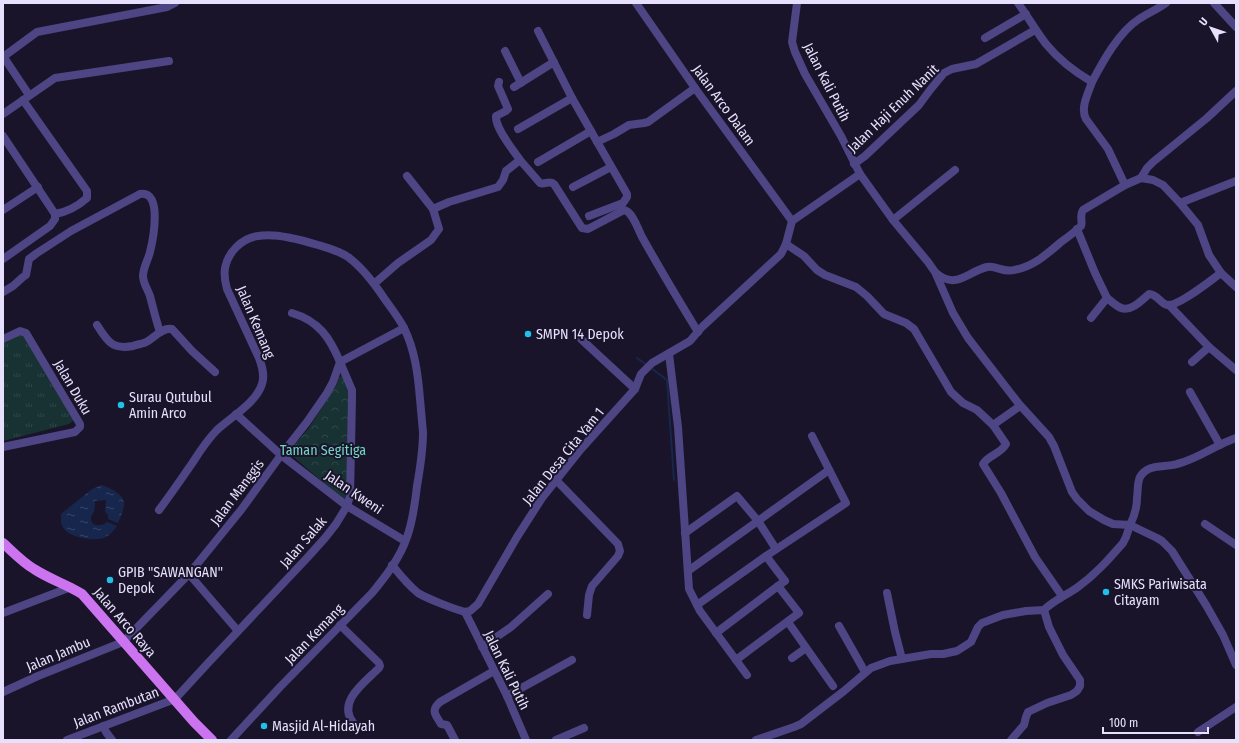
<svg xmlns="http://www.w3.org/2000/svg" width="1239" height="743" font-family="'Fira Sans Condensed',sans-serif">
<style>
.grass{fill:url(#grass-tufts)}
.park{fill:url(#park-crowns)}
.water{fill:url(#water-ripples)}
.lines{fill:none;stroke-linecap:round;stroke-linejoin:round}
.stream{stroke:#16264d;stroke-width:2}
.minor{stroke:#4d4584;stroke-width:8}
.major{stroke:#cc73f0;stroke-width:10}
.poi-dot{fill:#21c1e7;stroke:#1a142a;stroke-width:1.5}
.labels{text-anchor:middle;stroke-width:4;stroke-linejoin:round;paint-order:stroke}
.street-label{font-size:14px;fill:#e6e0fc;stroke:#1a142a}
.poi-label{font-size:14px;fill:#e6e0fc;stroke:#1a142a;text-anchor:start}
.park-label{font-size:14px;fill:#73d5c6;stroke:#1a142a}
</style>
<defs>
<pattern id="grass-tufts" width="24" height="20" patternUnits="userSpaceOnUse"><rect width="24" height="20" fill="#183233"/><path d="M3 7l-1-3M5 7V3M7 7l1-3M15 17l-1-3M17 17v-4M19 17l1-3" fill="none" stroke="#2e4647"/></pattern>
<pattern id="park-crowns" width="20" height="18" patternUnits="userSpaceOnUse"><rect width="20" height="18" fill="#183233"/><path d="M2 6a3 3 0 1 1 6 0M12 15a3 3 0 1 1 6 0" fill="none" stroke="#2e4647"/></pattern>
<pattern id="water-ripples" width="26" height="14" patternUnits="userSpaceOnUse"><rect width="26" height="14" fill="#16264d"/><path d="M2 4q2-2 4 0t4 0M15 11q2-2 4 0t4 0" fill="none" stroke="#384568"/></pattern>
</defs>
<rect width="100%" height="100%" fill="#1a142a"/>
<polygon class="grass" points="22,332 75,419 69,424 3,441 3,344"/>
<polygon class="park" points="342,376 351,394 347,451 347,486 345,499 340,497 288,452 309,428 337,384 339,377"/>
<path class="water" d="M101,485C106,486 109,488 113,490C130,500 124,508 118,523L108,519V515L105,511L106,500L95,501C95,504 95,508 94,511C94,513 92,514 91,517C90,527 102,527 107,522L117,526C114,530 110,535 106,537C96,542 71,538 64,529C61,525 61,519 61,514L92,489Z"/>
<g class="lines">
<g class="stream">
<polyline points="637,358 647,365"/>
<polyline points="651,368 667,380 674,480"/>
</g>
<g class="minor">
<polyline points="636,3 695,88 792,221"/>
<path d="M797,3L792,42L795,52L805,74L841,136L860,174L893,220L928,262L935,272L953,313L968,338L1019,404L1049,437L1054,446L1072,492L1077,499L1089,511L1104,520L1113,524L1130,525C1134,517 1137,508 1137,498C1138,492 1137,483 1140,477C1148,463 1164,468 1177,464C1198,459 1215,445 1236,438"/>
<path d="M1018,3C1028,17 1036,31 1046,44C1059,60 1075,72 1092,82C1088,94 1080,108 1086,119L1108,149L1125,185"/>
<polyline points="1214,3 1236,27"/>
<polyline points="538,31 572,98 627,194 627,197 623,203 589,216"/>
<polyline points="985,38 1026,14"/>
<polyline points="505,51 521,83"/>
<polyline points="3,56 29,95"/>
<polyline points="3,57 37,32 167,7 175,3"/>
<path d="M1092,82C1103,61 1119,32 1139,19C1148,13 1158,9 1166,3"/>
<polyline points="514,87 554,62"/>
<polyline points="3,114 55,78 169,61"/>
<polyline points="518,129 572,98"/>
<path d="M3,136L55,214C67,212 78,206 87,198V191L23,100"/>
<polyline points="597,142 614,134 629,125 644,123 648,122 695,88"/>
<path d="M520,160L540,183C545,185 549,180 554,184L582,228L588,229L624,210C632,211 638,229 642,237C660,269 679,301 698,332"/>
<polyline points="538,162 591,131"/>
<polyline points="854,164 865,156 919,105 930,90 944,73 952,69 976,64 1035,30"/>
<polyline points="407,176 433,209"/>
<polyline points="1141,178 1153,180 1163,185 1180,203 1236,181"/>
<polyline points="573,187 611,167"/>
<polyline points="1180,203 1198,225 1209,255 1221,273 1236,287"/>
<polyline points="3,210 38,187"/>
<polyline points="893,220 955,170"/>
<polyline points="1077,229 1095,273 1107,298 1091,318"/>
<path d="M786,244L804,256L817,270L825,275L856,287L867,296L884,314L906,323L914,329L951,392L963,403L977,410L993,425L1006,444C1001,454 988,455 983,464L1001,493L1035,557L1062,596"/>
<polyline points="3,259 50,226 55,219 55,214"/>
<path d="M936,273C956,290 967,272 987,267C996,265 1003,273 1014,270C1033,267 1047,254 1061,242C1068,237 1075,232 1081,226C1083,221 1079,216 1083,210L1125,185L1141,178L1147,168L1153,162L1207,118L1236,91"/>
<path d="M375,283L398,263L431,240L439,229L433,209L449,202L498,187L503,180L506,171L520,160C513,150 495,128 496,116L506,111L508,109L498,86L499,82"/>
<path d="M3,292L13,286L23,277L26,275L29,259L37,253L71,231L140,194C163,190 153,240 150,252C148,260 143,268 143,276C143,283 148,290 150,296C153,308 156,320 160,332"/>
<path d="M1107,298C1111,301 1116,306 1121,308C1131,312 1142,300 1149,294C1157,294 1160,303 1167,305C1178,307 1211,280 1221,273"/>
<polyline points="1169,305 1209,347"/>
<path d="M97,325C107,341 112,350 133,346C138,344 144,344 148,341C155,337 163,327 172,329L192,351L215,372"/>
<polyline points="3,339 20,331 26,333 80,424 80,427 75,432 3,447"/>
<polyline points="581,339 635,389"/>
<polyline points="669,354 678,427 689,589 700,611 747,675"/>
<polyline points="1192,362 1209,347 1236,370"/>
<polyline points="1190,392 1220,445"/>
<polyline points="236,414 281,455 347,506 405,541"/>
<polyline points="993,425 1020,406"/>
<polyline points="556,480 618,544 620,551 618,556 592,586 589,595 587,615"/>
<path d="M159,510C171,494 182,478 193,462C200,451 208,439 217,430C231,417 256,403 262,384C265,375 262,366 259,358L227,289C225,282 224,275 225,268C228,252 242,238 258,236C274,233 302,240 318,245C328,248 339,251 348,257C363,268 374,283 384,298C391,308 399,318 404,328C415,350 418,375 420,399C421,410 422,421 423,432C423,450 420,469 417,486C415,503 413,521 407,537C400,558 386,576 372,593L280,687L231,740"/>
<polyline points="1205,524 1236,545"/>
<polyline points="685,533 737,496 758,521 776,549"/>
<polyline points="766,556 846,503 812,436"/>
<path d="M392,565C400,575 408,585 418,593C428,599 454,609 465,612"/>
<polyline points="688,571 829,470"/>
<polyline points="189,574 238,631"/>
<polyline points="887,593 895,632 902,659"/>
<polyline points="697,605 766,556 785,581 778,586"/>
<polyline points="465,612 470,611 478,604 517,537 542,498 581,449 635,389 641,374 652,363 690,341 702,327 781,254 786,244 792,221 860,174"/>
<polyline points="465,612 507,696 526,740"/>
<polyline points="3,613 71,587"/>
<polyline points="788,622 833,686"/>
<path d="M340,625L379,663L380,666L379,668C364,683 336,702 354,724"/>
<polyline points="839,626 865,672"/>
<polyline points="716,633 778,586 799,613 736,660"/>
<polyline points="482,647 511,627 548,594"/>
<polyline points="792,658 806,648"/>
<path d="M3,692L38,676L123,642L189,574L241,510L281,455L307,422L327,393L333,382L340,362C330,338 319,321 292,313"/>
<polyline points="507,696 572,660"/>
<polyline points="103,726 106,732 112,740"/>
<polyline points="1198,732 1236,707"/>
<polyline points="67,740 175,699 209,662 307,558 325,538 336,524 347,506 350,496 352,399 352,390 340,362 404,328"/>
<path d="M455,740L447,725L441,724C436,715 430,711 440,702L494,671"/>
<polyline points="556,740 584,728"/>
<polyline points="756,740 794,727 801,724 844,691 871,668 890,661 931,654 943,654 957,651 971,642 978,627 982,623 1003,615 1026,611 1044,610"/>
<path d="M1011,740L1024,725L1026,717L1028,712L1047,703L1071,695L1077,691L1080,686V680L1063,655L1049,627L1044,610C1054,600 1067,595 1078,587C1096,574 1109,559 1123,543L1126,537L1130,525L1157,538L1162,541L1172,551L1206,605L1223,635L1236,665"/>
</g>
<path class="major" d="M3,543C13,552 22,562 34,569C49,579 66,584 82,594L194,722L212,740"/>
</g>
<g class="poi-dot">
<circle cx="528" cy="334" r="4"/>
<circle cx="121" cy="405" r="4"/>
<circle cx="110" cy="580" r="4"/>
<circle cx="1106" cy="592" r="4"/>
<circle cx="264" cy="726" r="4"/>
</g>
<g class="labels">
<g class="street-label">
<text transform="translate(827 82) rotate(63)" y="5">Jalan Kali Putih</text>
<text transform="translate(724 105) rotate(54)" y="5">Jalan Arco Dalam</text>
<text transform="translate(893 108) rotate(-44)" y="5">Jalan Haji Enuh Nanit</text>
<text transform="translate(256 322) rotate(67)" y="5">Jalan Kemang</text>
<text transform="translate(73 387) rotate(60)" y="5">Jalan Duku</text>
<text transform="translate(563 456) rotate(-51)" y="5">Jalan Desa Cita Yam 1</text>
<text transform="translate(237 492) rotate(-53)" y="5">Jalan Manggis</text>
<text transform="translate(354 492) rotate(34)" y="5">Jalan Kweni</text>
<text transform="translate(303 542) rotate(-49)" y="5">Jalan Salak</text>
<text transform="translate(125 622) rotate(49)" y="5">Jalan Arco Raya</text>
<text transform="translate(314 634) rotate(-46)" y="5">Jalan Kemang</text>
<text transform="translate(58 654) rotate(-23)" y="5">Jalan Jambu</text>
<text transform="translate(507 670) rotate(64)" y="5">Jalan Kali Putih</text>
<text transform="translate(116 707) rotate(-21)" y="5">Jalan Rambutan</text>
</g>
<g class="poi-label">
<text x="536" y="339">SMPN 14 Depok</text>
<text x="129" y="402">Surau Qutubul<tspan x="129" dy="16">Amin Arco</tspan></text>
<text x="118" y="577">GPIB "SAWANGAN"<tspan x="118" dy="16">Depok</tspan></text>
<text x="1114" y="589">SMKS Pariwisata<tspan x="1114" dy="16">Citayam</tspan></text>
<text x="272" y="731">Masjid Al-Hidayah</text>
</g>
<g class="park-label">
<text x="323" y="455">Taman Segitiga</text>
</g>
</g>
<rect width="1239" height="743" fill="none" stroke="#e6e0fc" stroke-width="8"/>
<g transform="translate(1211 28) rotate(310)" stroke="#1a142a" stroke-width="3" paint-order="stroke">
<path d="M0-3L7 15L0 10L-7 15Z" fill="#e6e0fc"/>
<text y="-6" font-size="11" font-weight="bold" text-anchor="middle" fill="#e6e0fc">U</text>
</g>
<path d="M1103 727v6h105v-6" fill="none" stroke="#e6e0fc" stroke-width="2"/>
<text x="1109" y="727" font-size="12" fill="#e6e0fc" stroke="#1a142a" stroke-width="3" paint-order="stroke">100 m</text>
</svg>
